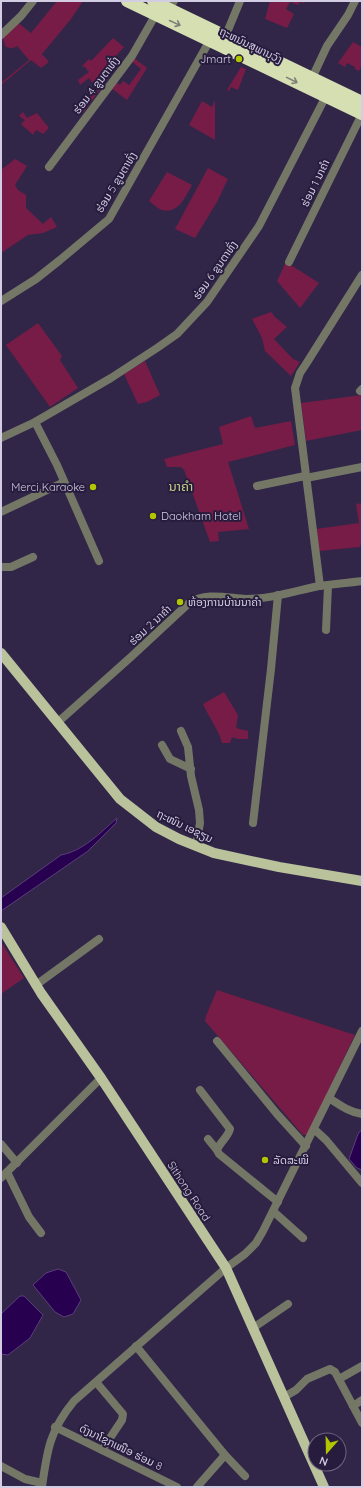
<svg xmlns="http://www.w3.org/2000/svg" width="363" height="1488" font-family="Quicksand,'Noto Sans Lao',sans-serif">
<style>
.green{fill:#761c46}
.water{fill:#270050;stroke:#5b3e7c}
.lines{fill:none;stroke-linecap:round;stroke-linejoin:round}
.minor{stroke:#747766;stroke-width:8}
.major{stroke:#bac29c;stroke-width:10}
.highway{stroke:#d6dfb2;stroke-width:12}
.oneway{stroke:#7e7e78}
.poi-dot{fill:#b1c500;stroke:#271c3d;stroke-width:1.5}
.labels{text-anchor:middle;stroke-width:4;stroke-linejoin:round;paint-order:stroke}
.street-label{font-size:11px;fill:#d3cde3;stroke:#271c3d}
.poi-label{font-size:11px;fill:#d3cde3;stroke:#271c3d;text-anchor:start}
.quarter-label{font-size:13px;fill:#c1cf83;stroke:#271c3d}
</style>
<rect width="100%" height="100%" fill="#312648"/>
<g class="green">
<path d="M57,1H83L71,19L42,54L49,62L41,68L31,60L1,85V83L29,60L17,46C12,49 10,49 5,46L3,38L17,22L31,33Z"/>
<polygon points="270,1 306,1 304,3 300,2 298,5 290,2 286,9 294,14 287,28 265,19"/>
<polygon points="113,38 124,47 103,70 105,72 102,75 107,80 82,114 75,108 98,90 89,78 80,85 78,80 89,72 84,66 83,67 82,66 89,59 91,61"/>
<polygon points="353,42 362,47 362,66 359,71 355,69 355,67 347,63 345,67 338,63"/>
<polygon points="134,58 147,68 127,100 111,88 116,82 120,85 123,81 129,85 141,69 131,61"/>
<polygon points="241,67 246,69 238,90 231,87 229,91 227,90"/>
<polygon points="215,100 215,140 189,125 202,101 212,107"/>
<polygon points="23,112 27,118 37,113 49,128 43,134 36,130 33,135 21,124 25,120 19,116"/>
<polygon points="15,159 27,166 15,185 18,190 26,195 26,208 43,224 51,217 57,227 43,233 28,235 1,253 1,170"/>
<polygon points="208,168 228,179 217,202 195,238 175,229"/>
<path d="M167,172L192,185C185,197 179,214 162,210C158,209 153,204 149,201Z"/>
<polygon points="286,262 319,283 300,308 277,281"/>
<polygon points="271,312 275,317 287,327 274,339 293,359 300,362 291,376 265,351 262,338 252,319"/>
<polygon points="38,323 62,356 60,360 78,388 50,407 6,345"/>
<polygon points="145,361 160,395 147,402 138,404 124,374"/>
<polygon points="362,395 362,430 306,441 301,403"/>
<polygon points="251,416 255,428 291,421 295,445 228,462 249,529 218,532 219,541 210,542 184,470 181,467 167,467 164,459 223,444 219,427"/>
<polygon points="362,503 362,540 360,547 319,551 316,529 359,523 356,504"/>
<path d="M224,692L238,715L236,728L248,731V739H238L232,737L230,743H222C221,734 207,714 203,704Z"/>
<polygon points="1,942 24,978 1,994"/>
<polygon points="217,990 355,1035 307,1135 303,1135 205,1021 206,1016"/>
</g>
<g class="water">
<path d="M117,818L116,823L88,851L1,911V898L61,855C83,851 100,833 117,818Z"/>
<polygon points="362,1129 362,1170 357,1168 349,1159 358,1134"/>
<polygon points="58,1269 66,1272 81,1300 73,1314 64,1317 55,1312 33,1285 46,1273"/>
<polygon points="20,1296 24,1296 43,1315 30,1338 8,1355 1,1354 1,1314"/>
</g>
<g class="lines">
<g class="minor">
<polyline points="169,8 174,1"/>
<polyline points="1,35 21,16 33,1"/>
<polyline points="226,35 240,1"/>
<polyline points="312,78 327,46 348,15 355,1"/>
<polyline points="49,167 132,56 156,14"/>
<polyline points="289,262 362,114"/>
<polyline points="1,301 36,279 60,260 109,219 210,40"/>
<polyline points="360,391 362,389"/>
<polyline points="35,422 57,465 99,561"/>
<polyline points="1,438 35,422 111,378 157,348 177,334 207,302 259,226 326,96"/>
<polyline points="306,478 362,467"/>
<polyline points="257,486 305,476"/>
<polyline points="1,512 64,482"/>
<polyline points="1,567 11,567 33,557"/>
<polyline points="320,586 295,388 300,373 306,364 362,275"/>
<polyline points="326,630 328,586"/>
<path d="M57,723L132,656L189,603C206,592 227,598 246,599C271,599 295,591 319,586C333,584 348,583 362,581"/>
<polyline points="181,731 188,747 191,776 199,810 200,823 196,846"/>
<polyline points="162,745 170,759 191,769"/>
<polyline points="253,823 271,669 278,595"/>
<polyline points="36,985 99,939"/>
<polyline points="217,1041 277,1114 306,1146"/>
<path d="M200,1090L230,1129C228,1137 220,1142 217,1150L219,1154L278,1202"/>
<path d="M329,1098C340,1105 349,1112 362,1114"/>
<polyline points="314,1129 326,1140 362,1183"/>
<polyline points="208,1139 217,1150"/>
<polyline points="1,1144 17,1163"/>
<polyline points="7,1172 29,1217 41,1233"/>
<polyline points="1,1178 101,1078"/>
<polyline points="274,1212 303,1238"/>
<polyline points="253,1328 288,1304"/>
<polyline points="136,1346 225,1455 245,1476"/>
<polyline points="339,1379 362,1366"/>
<polyline points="96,1382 123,1414 122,1420 102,1450"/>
<polyline points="284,1397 296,1390 307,1379 330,1369 335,1372 362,1423"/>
<polyline points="353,1406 362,1400"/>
<polyline points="55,1427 177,1487"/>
<polyline points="1,1466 25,1479 42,1483"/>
<path d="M42,1487C47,1450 50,1430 74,1401L226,1268L245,1254L256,1243L263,1231L362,1031"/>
<polyline points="197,1487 225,1455"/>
</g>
<g class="major">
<polyline points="1,653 120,799 156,827 179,839 214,853 279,867 362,881"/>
<polyline points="1,927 41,993 101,1078 226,1268 324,1487"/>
</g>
<g class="highway">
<polyline points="127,1 362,114"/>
<polyline points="153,1 362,102"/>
</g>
</g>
<defs><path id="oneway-shaft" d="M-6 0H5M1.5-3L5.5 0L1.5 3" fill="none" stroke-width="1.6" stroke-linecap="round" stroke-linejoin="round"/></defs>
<g class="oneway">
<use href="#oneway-shaft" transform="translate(175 23) rotate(25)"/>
<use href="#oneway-shaft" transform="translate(292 80) rotate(26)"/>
</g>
<g class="poi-dot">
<circle cx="239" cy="59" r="4"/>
<circle cx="93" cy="487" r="4"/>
<circle cx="153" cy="516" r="4"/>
<circle cx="180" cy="602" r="4"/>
<circle cx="265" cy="1160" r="4"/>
</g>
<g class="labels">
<g class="street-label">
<text transform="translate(251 45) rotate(26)" y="4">ຖະຫນົນສຸພານຸວົງ</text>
<text transform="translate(96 85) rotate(-53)" y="4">ຮ່ອມ 4 ຂູນຕາທົ່ງ</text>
<text transform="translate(116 182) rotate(-59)" y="4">ຮ່ອມ 5 ຂູນຕາທົ່ງ</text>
<text transform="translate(315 183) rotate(-64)" y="4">ຮ່ອມ 1 ນາຄຳ</text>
<text transform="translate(215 270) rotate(-55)" y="4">ຮ່ອມ 6 ຂູນຕາທົ່ງ</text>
<text transform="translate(150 625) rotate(-43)" y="4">ຮ່ອມ 2 ນາຄຳ</text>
<text transform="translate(185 826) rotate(26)" y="4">ຖະໜົນ ເອຊຽນ</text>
<text transform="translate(189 1191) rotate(57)" y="4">Sithong Road</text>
<text transform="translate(121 1447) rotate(26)" y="4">ດົງນາໂຊກເໜືອ ຮ່ອມ 8</text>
</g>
<g class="poi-label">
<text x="231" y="63" text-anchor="end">Jmart</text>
<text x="85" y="491" text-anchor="end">Merci Karaoke</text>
<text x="161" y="520">Daokham Hotel</text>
<text x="188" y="606">ຫ້ອງການບ້ານນາຄໍາ</text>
<text x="273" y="1164">ລັດສະໝີ</text>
</g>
<g class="quarter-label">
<text x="181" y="491">ນາຄຳ</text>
</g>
</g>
<rect width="363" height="1488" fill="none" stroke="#d3cde3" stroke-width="4"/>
<g transform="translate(327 1452) rotate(200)"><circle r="19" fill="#271c3d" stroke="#6c637f"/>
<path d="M0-3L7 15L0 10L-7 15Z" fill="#b1c500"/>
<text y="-6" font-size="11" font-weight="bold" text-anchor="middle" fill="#d3cde3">N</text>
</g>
</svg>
